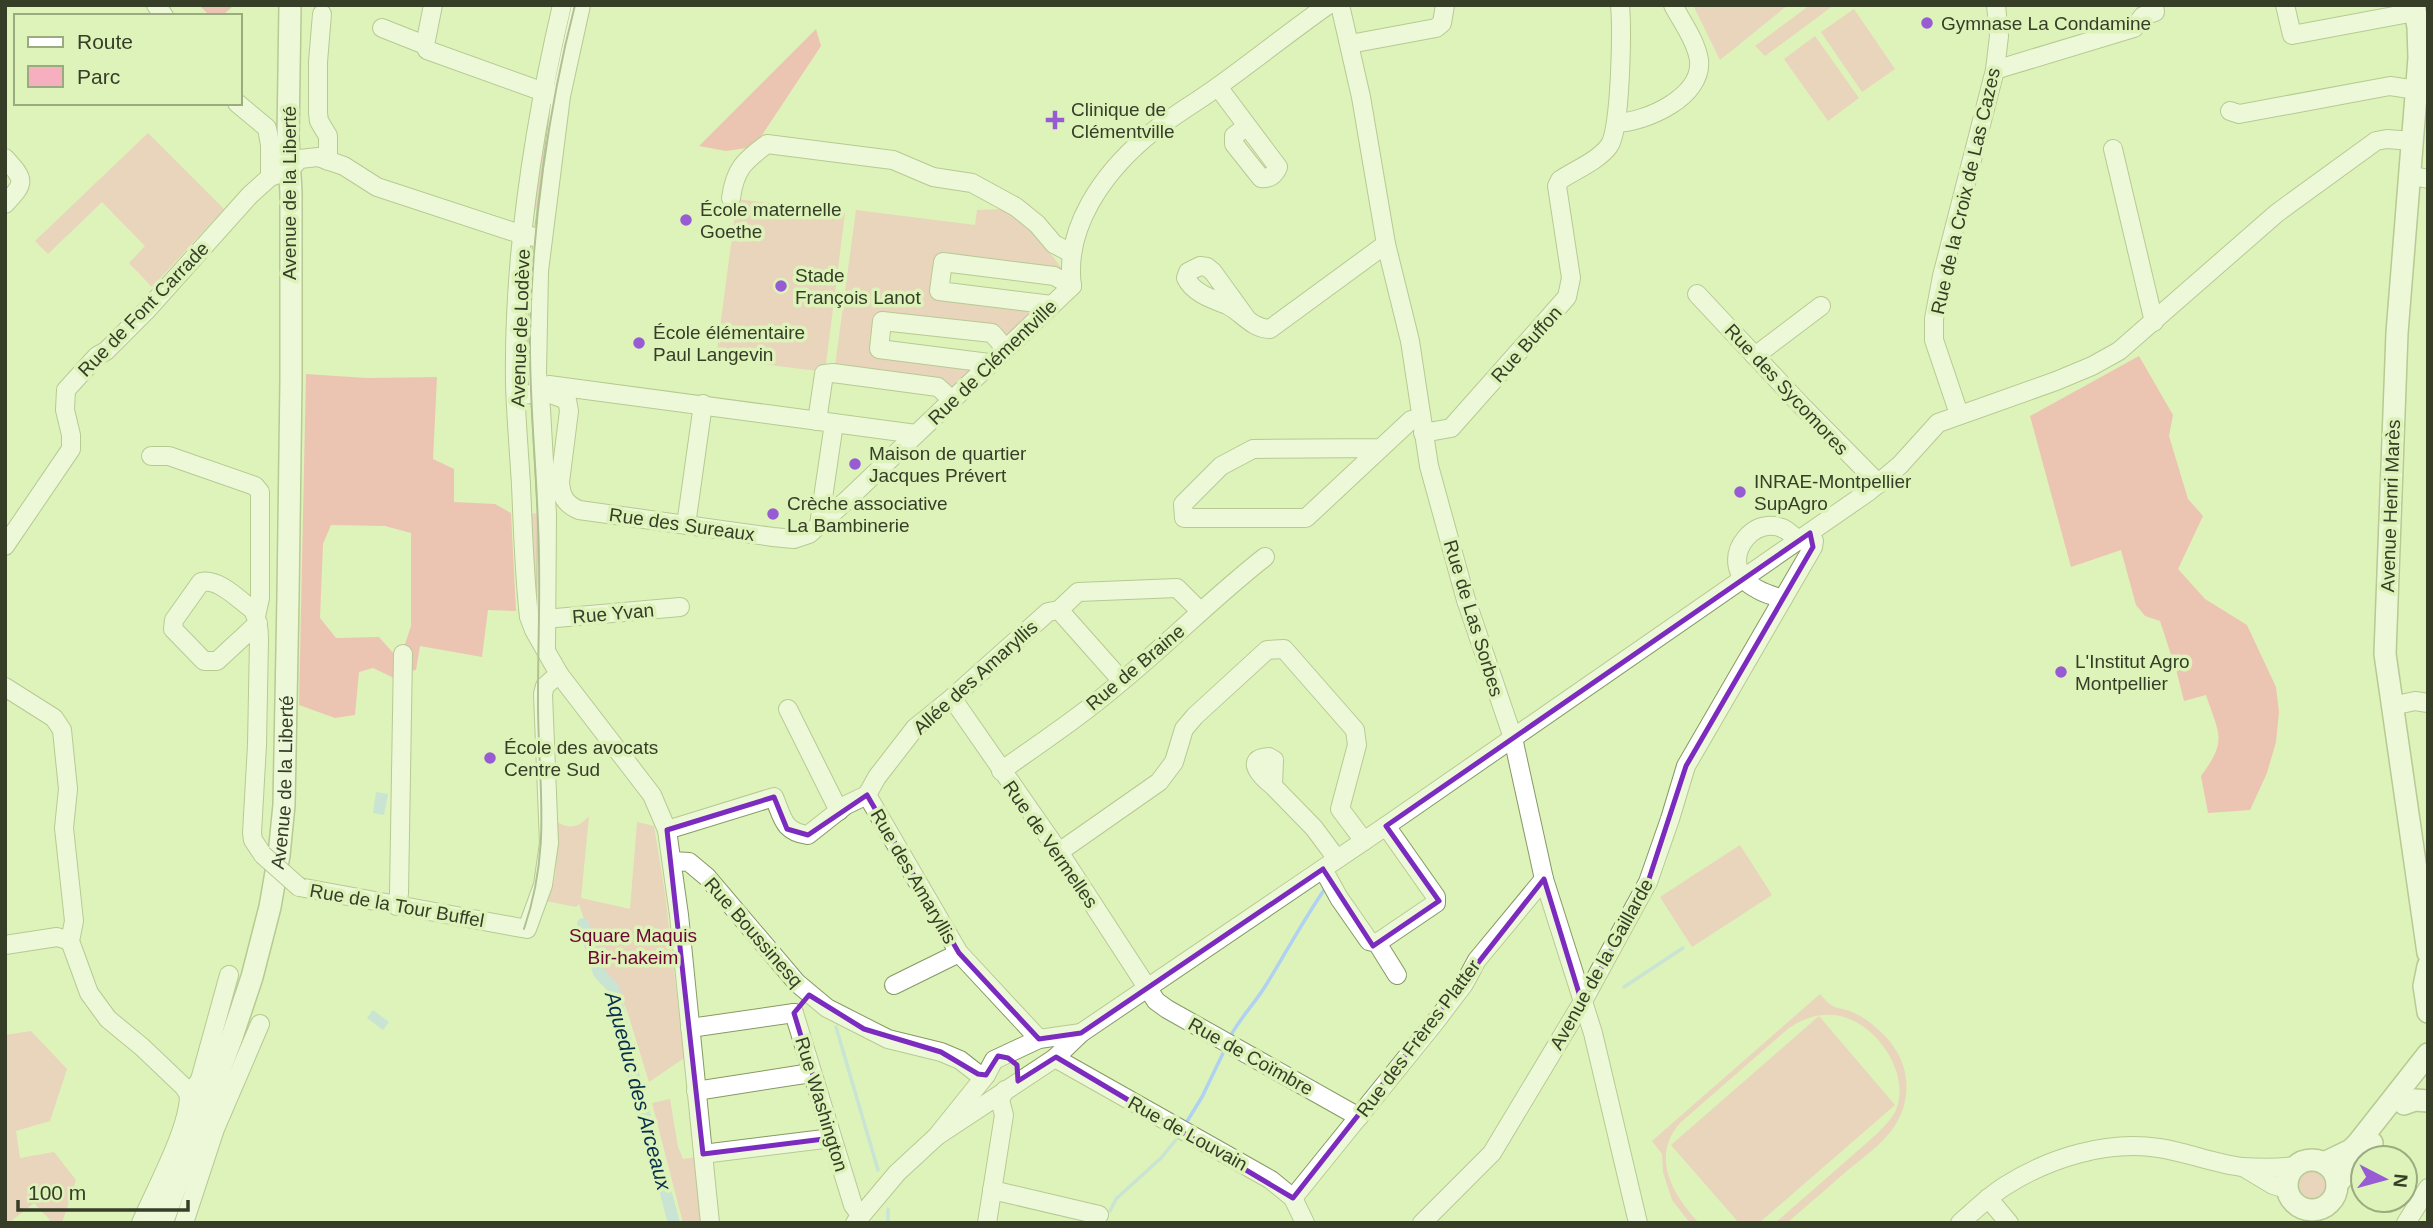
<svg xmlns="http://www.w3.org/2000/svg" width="2433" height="1228" font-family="Helvetica,sans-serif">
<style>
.green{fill:#f5afbf}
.forest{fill:#fd8ca9}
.water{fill:#b0d2f0}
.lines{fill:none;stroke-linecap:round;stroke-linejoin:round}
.stream{stroke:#b0d2f0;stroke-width:3.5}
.canal{stroke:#b0d2f0;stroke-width:12}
.minor-casing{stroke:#869963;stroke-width:20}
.major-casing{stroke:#869963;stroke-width:24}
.minor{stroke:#fff;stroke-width:18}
.major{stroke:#fff;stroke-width:21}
.tram{stroke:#788561;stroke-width:2}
.minor-bridge-casing{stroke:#869963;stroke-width:20;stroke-linecap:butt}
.minor-bridge{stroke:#fff;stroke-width:18}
.marked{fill:none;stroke:#7b2cbf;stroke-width:5;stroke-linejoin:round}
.poi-dot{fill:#975cd3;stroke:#def3ba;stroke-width:2.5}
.labels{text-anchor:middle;stroke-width:7;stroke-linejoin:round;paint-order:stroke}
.poi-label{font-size:19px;fill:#363e28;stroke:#def3ba;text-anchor:start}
.street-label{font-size:19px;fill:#363e28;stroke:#def3ba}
.park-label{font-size:19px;fill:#6d0531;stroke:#def3ba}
.water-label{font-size:21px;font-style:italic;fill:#06304c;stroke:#def3ba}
</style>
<rect width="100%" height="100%" fill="#def3ba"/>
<g class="green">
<polygon points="1693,5 1788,5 1720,60"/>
<polygon points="1810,5 1834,5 1765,56 1755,46"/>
<polygon points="1854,9 1895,69 1862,92 1821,32"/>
<polygon points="1815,36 1859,98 1828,121 1784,59"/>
<polygon points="545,102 556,105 542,210 531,209"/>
<polygon points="148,133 224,209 152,287 129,263 145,246 102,202 48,254 35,241"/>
<polygon points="737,199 845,213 825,372 716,358"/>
<polygon points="1004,209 1036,234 1065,273 944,258 935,295 1037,311 1008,336 996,327 881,316 877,355 974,368 954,390 944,379 835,366 856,210 975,225 977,210"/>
<polygon points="526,250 537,252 533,370 522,370"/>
<polygon points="544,513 542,596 536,626 524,514"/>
<path d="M589,816L581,898L630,909L637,822L654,826L665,893L684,1058L649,1082L628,1014L615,982L601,970L579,904L576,907L546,901C559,886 557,841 557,822C571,830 579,827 589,816Z"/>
<polygon points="1740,845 1772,895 1692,947 1660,897"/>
<path d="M1820,994C1837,1014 1837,1004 1856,1014C1867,1019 1877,1028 1886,1037C1914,1067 1913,1109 1885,1138C1874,1150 1860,1160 1848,1170C1828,1188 1807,1205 1787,1223H1775L1878,1133C1885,1125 1894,1117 1897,1107C1903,1090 1898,1071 1889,1055C1867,1018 1828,1001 1789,1028L1680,1123C1650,1157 1673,1195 1699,1223H1690L1672,1200L1663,1172L1662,1154L1652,1141Z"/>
<polygon points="1819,1016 1895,1105 1759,1223 1739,1223 1671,1145"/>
<polygon points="31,1031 67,1069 50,1121 16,1131 20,1158 54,1152 76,1180 62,1223 44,1223 50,1220 34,1203 9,1223 5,1223 5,1035"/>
<polygon points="670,1099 678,1147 683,1159 697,1157 700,1223 683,1223 652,1103"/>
<circle cx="2312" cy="1186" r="18"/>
</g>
<g class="forest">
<polygon points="199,5 234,5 222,16 210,16"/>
<polygon points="816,29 821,46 754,147 726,151 699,146"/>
<path d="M2139,356L2173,415L2169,436L2188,499L2203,516L2178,569L2205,599L2247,625L2276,687L2279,712L2276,742L2267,773L2250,810L2208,813L2201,776C2228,739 2219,735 2206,695L2184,701L2177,673L2160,621L2145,616L2136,605L2121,550L2071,567L2030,416Z"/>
<polygon points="306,374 367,378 437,377 433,459 454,469 454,502 495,504 511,513 516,611 488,610 482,657 420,646 416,670 409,671 405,644 411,626 411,533 385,526 331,525 323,544 320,618 336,638 379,637 394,654 394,678 373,668 359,672 355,715 335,718 299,705"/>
</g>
<g class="water">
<polygon points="376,792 388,794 384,815 373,813"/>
<polygon points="373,1010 389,1022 383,1030 367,1018"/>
</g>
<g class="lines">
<g class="stream">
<polyline points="1624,987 1683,948"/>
<polyline points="836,1027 878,1170"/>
<path d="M1231,1035C1241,1017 1255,1003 1266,985C1285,954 1303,921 1324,890"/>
<polyline points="1186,1123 1202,1097 1225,1049"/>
<polyline points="1110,1211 1116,1199 1161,1158 1179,1136"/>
<polyline points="888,1223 888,1209"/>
</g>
<polyline class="canal" points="583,924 599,973 614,989 631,1065 674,1223"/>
<defs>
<g id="minor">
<polyline points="156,5 164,16"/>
<polyline points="433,5 425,45 427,50 552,95"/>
<path d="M562,5C533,129 513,257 515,384C516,417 519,451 521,485C523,529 524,573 529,617L534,630L559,674L652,795L667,830L679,915L710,1223"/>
<polyline points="1340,5 1361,97 1386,244 1410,341 1429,466 1466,600 1513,738 1544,879 1593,1033 1638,1223"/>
<polyline points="2285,5 2292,35 2415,12"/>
<polyline points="322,14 318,62 318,113 319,121 328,136 328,161"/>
<polyline points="382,28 425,45"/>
<polyline points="1350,44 1436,28 1442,23 1445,5"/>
<polyline points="1995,70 2134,28 2143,16 2155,12 2154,5"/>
<path d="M1218,87L1278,167C1275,175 1269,179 1261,178L1234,144V136L1247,126"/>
<polyline points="237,103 267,128 270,145 270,177"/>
<polyline points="2230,111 2239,114 2390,86 2417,90"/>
<path d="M1616,123C1646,122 1703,97 1699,60C1696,41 1682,22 1673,5"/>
<polyline points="2113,149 2154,322"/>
<path d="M5,158C25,180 26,182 5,204"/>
<polyline points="2409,175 2428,179"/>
<path d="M731,198C735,169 744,161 767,144L893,160L933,177L972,183L1016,207L1037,224L1054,244L1071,253"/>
<path d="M1072,286C1064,228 1103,174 1145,138C1168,118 1196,103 1220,85C1256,59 1291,31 1328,5"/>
<polyline points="1697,294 1800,404 1879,484"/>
<polyline points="1052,305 939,291 943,262 1054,276 1072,286"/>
<path d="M1247,319L1213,272L1207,267L1200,266L1188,272L1186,278C1193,293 1212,299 1227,305C1242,312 1252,329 1270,329L1386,244"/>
<polyline points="1755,356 1821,306"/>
<polyline points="989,363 879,349 882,321 992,333 1005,348"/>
<polyline points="549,385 916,434"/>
<path d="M516,395L548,393L567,400L569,411L560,482C561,496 565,504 579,510L773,537L794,539L809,534L846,501L1072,286"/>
<polyline points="1959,414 1934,340 1934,319 1942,276 1995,70 1999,36 1996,5"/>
<polyline points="817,421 824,374 833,373 938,387 951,399"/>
<path d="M1423,433L1451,428L1567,297L1571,278L1557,186L1560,180C1575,170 1598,161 1609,146C1621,131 1622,28 1620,5"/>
<polyline points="1381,448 1253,449 1221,466 1183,504 1184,518 1306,518 1411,420 1421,417"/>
<polyline points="151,456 169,456 255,486 260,492 260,598 256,616"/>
<polyline points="686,525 703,404"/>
<polyline points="819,525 834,423"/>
<polyline points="5,546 71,449 71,435 65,410 66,390 97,356 106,351 146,311 250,195 270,177 289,170 300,159 318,157 344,166 377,187 523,235 542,238"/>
<path d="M1783,599C1774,596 1765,594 1757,589C1707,563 1763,496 1798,541"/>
<polyline points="1059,610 1078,592 1177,588 1200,611"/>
<polyline points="545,619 680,607"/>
<path d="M258,623L217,661H204L173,629L174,620L201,582C219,578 239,600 253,610C258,620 259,629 259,639L257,745L252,833L253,840L263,855"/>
<polyline points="546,649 547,515 541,409 537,373 539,271 561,96 581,5"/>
<polyline points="5,687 54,718 62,730 68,789 64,828 74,921 70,941 89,993 108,1019 142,1047 184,1087 189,1095"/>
<polyline points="952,698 1059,852 1156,1001 1167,1009 1359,1117"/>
<polyline points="2392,706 2415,701 2428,703"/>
<polyline points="788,709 839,811"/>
<path d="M1001,771C1042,742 1084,714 1122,681C1171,641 1215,596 1265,557"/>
<path d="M1273,786C1263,778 1242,758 1269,757L1274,760L1273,786L1314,828L1337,859"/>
<polyline points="867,795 877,777 915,728 952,698 1048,612 1059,610 1122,681"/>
<polyline points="867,795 959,953 1039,1039"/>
<path d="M667,830L774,797C783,818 783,832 808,835L846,805L867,795"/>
<polyline points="1059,852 1159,782 1174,762 1184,729 1195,716 1267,650 1284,649 1355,730 1357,745 1340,809 1364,841"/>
<polyline points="672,861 689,862 707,877 797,983 827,1008 888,1039 941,1052 960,1060 978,1074 986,1075"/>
<polyline points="1323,869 1339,898 1369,941 1377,943 1397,975"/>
<polyline points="299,887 527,929 543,885 549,843 543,694 545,686 559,674"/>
<polyline points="397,906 399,893 403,654"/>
<polyline points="1377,943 1436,903 1436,897 1386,826"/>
<polyline points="5,945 57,937 70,941"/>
<polyline points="894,985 959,953"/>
<polyline points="794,1013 853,1205 861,1216"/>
<polyline points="690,1028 794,1013"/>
<polyline points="1055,1058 1271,1180 1293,1198 1305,1223"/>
<polyline points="696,1091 811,1073"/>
<polyline points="189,1095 200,1080 229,975"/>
<polyline points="937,1136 1055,1058 1081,1033 1386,826 1868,492 1900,465 1938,423 2056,381 2092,366 2119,351 2277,213 2376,141 2387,139 2412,141"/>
<polyline points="703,1154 832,1138"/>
<polyline points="2243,1167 2273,1185 2287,1189"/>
<polyline points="992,1190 1099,1215"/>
<polyline points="1293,1198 1436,1021 1464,984 1477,960 1544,879"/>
<polyline points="1988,1198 2009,1223"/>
<path d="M141,1223C155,1190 189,1129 189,1095"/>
<polyline points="184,1223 215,1129 260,1024"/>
<polyline points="855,1223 897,1173 937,1136 986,1075 994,1060 1039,1039 1081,1033"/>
<polyline points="987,1223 1004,1115 1000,1100 1005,1090"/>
<polyline points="1422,1223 1492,1153 1582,1003 1648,882 1670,819 1686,766 1813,547 1814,541 1810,533"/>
<path d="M1960,1223C1975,1210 1989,1196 2005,1186C2049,1158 2107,1140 2159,1148C2187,1152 2214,1164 2242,1167C2258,1168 2281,1168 2296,1166"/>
<polyline points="2406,1223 2428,1188"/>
</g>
<g id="major">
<polyline points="2414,5 2418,27 2419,58 2397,333 2385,654 2428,953"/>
<polyline points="2428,966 2424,986 2428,1012"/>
<polyline points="2404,1104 2415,1100 2428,1101"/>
<circle cx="2312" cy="1185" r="25"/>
<polyline points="2324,1163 2351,1150 2358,1143 2428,1054"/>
<polyline points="2337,1184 2372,1143"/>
<path id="s1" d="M162,1223L232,1037L252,977L270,907L279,855L284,805L288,597L291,381V193L288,138L290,5"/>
</g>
</defs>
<use href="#minor" class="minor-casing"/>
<use href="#major" class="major-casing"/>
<use href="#minor" class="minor"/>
<use href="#major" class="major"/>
<path class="tram" d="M524,929C553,844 537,780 538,694C538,637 541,581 538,525C536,461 529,398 530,334C532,226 548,110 575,5"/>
<defs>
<polyline id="minor-bridge" points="263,855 299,887"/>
</defs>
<use href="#minor-bridge" class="minor-bridge-casing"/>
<use href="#minor-bridge" class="minor-bridge"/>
</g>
<path d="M0 0H2433V1228H0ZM1810,533L1813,547L1686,766L1648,882L1582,1003L1544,879L1293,1198L1056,1057L1018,1081L1017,1065L1008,1058L998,1056L986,1075L978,1074L941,1052L864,1029L809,995L794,1013L832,1138L703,1154L667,830L774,797L787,829L808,835L867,795L959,953L1039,1039L1081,1033L1323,869L1373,946L1439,901L1386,826Z" fill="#def3ba" fill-opacity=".55" fill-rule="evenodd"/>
<path class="marked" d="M1810,533L1813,547L1686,766L1648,882L1582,1003L1544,879L1293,1198L1056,1057L1018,1081L1017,1065L1008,1058L998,1056L986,1075L978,1074L941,1052L864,1029L809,995L794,1013L832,1138L703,1154L667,830L774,797L787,829L808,835L867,795L959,953L1039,1039L1081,1033L1323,869L1373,946L1439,901L1386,826Z"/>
<g class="poi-dot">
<circle cx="1927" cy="23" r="7"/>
<path d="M1051.5 109.5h7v7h7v7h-7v7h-7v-7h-7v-7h7z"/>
<circle cx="686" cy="220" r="7"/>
<circle cx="781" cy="286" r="7"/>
<circle cx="639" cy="343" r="7"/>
<circle cx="855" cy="464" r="7"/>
<circle cx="1740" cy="492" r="7"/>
<circle cx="773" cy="514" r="7"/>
<circle cx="2061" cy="672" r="7"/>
<circle cx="490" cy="758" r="7"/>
</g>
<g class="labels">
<g class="poi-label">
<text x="1941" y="30">Gymnase La Condamine</text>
<text x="1071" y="116">Clinique de<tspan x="1071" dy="22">Clémentville</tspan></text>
<text x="700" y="216">École maternelle<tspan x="700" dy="22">Goethe</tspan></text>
<text x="795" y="282">Stade<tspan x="795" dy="22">François Lanot</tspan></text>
<text x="653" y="339">École élémentaire<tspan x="653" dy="22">Paul Langevin</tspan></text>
<text x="869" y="460">Maison de quartier<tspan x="869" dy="22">Jacques Prévert</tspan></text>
<text x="1754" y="488">INRAE-Montpellier<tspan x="1754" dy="22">SupAgro</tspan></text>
<text x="787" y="510">Crèche associative<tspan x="787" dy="22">La Bambinerie</tspan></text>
<text x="2075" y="668">L'Institut Agro<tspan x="2075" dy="22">Montpellier</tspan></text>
<text x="504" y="754">École des avocats<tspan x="504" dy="22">Centre Sud</tspan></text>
</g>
<g class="street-label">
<text transform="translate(1965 191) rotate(-77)" y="7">Rue de la Croix de Las Cazes</text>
<text transform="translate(289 193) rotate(-90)" y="7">Avenue de la Liberté</text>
<text transform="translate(143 309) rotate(-46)" y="7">Rue de Font Carrade</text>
<text transform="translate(520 328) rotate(-88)" y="7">Avenue de Lodève</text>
<text transform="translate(1526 344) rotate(-48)" y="7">Rue Buffon</text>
<text transform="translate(992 362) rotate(-44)" y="7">Rue de Clémentville</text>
<text transform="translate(1787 389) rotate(47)" y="7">Rue des Sycomores</text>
<text transform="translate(2390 506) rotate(-88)" y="7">Avenue Henri Marès</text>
<text transform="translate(682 524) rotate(8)" y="7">Rue des Sureaux</text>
<text transform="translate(613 613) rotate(-5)" y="7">Rue Yvan</text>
<text transform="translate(1474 618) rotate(73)" y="7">Rue de Las Sorbes</text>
<text transform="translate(1135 667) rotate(-40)" y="7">Rue de Braine</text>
<text transform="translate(975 677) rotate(-42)" y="7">Allée des Amaryllis</text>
<text dy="7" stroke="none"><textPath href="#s1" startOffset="460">Avenue de la Liberté</textPath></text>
<text transform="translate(1051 844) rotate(55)" y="7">Rue de Vermelles</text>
<text transform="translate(914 876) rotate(60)" y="7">Rue des Amaryllis</text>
<text transform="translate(397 905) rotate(10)" y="7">Rue de la Tour Buffel</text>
<text transform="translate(754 932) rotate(49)" y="7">Rue Boussinesq</text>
<text transform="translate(1601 964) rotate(-61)" y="7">Avenue de la Gaillarde</text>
<text transform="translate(1418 1038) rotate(-53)" y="7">Rue des Frères Platter</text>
<text transform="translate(1251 1056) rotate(29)" y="7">Rue de Coïmbre</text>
<text transform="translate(822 1104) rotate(73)" y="7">Rue Washington</text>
<text transform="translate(1188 1133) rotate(29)" y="7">Rue de Louvain</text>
</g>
<g class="park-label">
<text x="633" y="942">Square Maquis<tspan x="633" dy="22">Bir-hakeim</tspan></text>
</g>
<g class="water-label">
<text transform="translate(638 1091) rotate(75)" y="7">Aqueduc des Arceaux</text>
</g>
</g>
<rect width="2433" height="1228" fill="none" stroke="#363e28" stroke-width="14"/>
<rect x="14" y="14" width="228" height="91" fill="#def3ba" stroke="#9bab80" stroke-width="2"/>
<rect x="28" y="37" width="35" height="10" fill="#ffffff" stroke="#9bab80" stroke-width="2"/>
<text x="77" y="49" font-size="21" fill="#363e28">Route</text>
<rect x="28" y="66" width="35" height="21" fill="#f5afbf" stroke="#9bab80" stroke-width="2"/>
<text x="77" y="84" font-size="21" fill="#363e28">Parc</text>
<g transform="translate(2384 1179) rotate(96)"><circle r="33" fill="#def3ba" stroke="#9bab80" stroke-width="2"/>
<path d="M0-5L12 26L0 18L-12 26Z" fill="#975cd3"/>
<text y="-10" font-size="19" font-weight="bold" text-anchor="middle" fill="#363e28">N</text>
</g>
<path d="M18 1200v10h170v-10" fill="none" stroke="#363e28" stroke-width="3.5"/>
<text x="28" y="1200" font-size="21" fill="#363e28" stroke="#def3ba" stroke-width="5" paint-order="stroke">100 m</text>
</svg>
